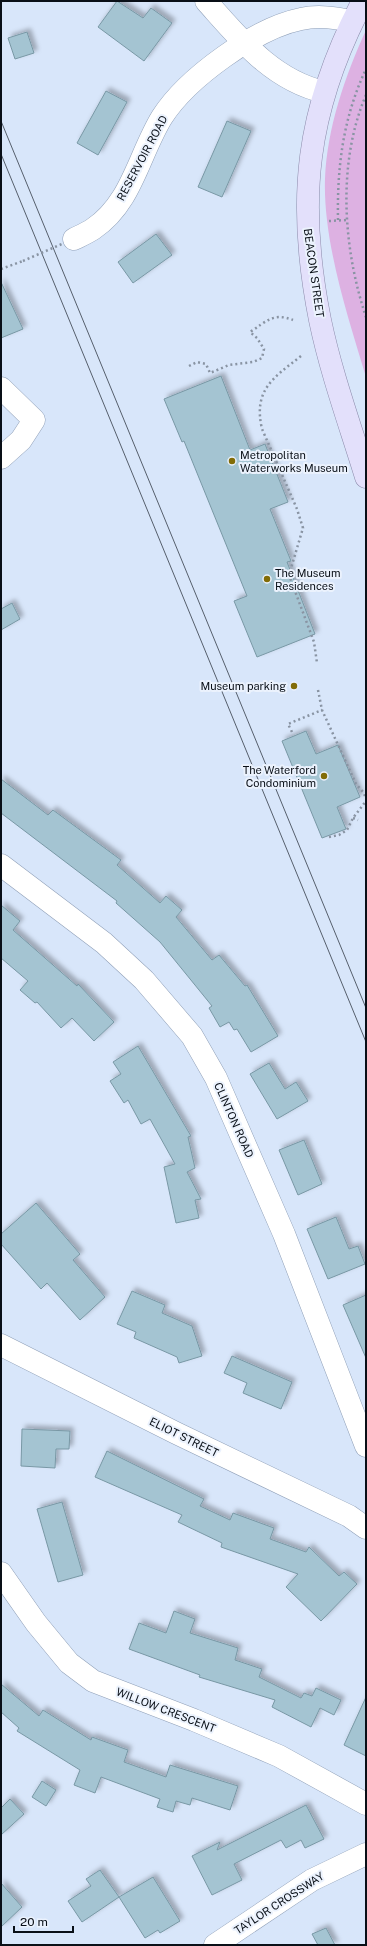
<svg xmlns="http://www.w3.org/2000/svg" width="367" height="1946" font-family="'Public Sans',sans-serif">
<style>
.green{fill:#ddb1e2}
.building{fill:#a4c4d2;stroke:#7998a5;filter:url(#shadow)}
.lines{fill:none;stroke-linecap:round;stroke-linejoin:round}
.minor-casing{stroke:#90a0b8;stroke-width:23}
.tertiary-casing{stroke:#90a0b8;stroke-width:23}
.primary-casing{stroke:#8b8aaa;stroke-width:23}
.path{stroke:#8994a3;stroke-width:2.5;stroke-dasharray:2 3;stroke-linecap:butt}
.minor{stroke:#fff;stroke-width:22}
.tertiary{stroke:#fff;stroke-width:22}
.primary{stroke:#e3e0fb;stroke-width:22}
.tram{stroke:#565f6c;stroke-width:1}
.path-bridge{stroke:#8994a3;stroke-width:2.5;stroke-dasharray:2 3;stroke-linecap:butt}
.poi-dot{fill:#826c07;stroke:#ebf2fd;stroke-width:1.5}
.labels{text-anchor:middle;stroke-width:4;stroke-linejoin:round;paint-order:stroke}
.street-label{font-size:11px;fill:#090f17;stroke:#ebf2fd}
.poi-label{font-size:11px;fill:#090f17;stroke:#ebf2fd;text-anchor:start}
</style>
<defs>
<filter id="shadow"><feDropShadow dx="3.5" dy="-3.5" stdDeviation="2" flood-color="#0004"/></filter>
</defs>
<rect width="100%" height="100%" fill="#d8e6fa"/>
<path class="green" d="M366,30V377C348,317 323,242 325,179C327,128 345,76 366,30Z"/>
<g class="building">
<polygon points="117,1 143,18 151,8 172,23 144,61 98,27"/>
<polygon points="27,32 34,53 15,59 8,38"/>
<polygon points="106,91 127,102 98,155 77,143"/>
<polygon points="227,121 251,131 222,197 198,187"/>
<polygon points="156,234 172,255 133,283 118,262"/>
<polygon points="1,282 23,329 1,338"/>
<polygon points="221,376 250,450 265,444 288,502 270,509 291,561 287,562 315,634 257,657 234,601 247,596 184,441 182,442 164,399"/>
<polygon points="12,603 20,619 1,630 1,609"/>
<polygon points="306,731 316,754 338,745 360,797 337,807 346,829 322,838 282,741"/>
<polygon points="1,779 48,815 53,810 121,860 117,865 160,903 166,896 182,910 176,917 212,960 219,955 245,986 247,985 278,1036 251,1052 237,1029 234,1030 229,1022 220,1027 209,1008 212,1006 160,942 116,903 117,901 1,813"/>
<polygon points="1,905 20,921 13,930 77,986 78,984 114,1022 94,1041 72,1018 61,1028 37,1002 35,1003 20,990 28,981 1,958"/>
<polygon points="138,1046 191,1136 188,1137 195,1168 187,1172 201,1199 195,1200 199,1218 176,1223 164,1167 175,1164 150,1119 141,1124 128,1100 124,1103 110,1081 121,1074 113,1062"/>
<polygon points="269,1063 285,1089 296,1082 308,1101 277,1119 250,1074"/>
<polygon points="304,1140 322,1184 298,1195 279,1150"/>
<polygon points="36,1203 80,1254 73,1260 105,1297 80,1320 47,1283 41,1289 1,1244 1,1234"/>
<polygon points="336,1217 349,1249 358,1246 365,1264 328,1279 307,1229"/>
<polygon points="132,1291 165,1305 162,1313 192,1326 202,1356 179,1363 177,1357 134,1338 136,1332 117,1324"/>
<polygon points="366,1295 366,1358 343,1305"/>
<polygon points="232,1356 292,1382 281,1409 243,1393 247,1383 224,1373"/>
<polygon points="22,1429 70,1431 69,1449 56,1449 55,1468 21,1466"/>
<polygon points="107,1451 204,1499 200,1506 230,1520 233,1513 274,1528 270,1539 306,1552 309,1547 339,1576 344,1572 357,1584 321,1621 286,1587 298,1574 221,1547 222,1543 178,1522 182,1515 95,1477"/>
<polygon points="62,1502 83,1575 58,1582 37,1509"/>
<polygon points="174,1611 195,1619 190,1633 238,1648 235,1660 262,1669 259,1677 301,1698 304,1693 312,1696 316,1688 341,1700 334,1715 320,1708 311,1727 272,1707 275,1700 199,1677 200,1675 129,1649 139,1623 166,1633"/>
<polygon points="1,1684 39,1716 43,1710 91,1740 92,1737 128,1750 124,1762 166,1777 170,1765 238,1786 230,1810 192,1798 190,1805 176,1801 173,1812 157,1807 160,1799 101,1777 95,1793 74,1785 80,1770 17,1731 19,1728 1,1712"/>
<polygon points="366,1697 366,1756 344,1745"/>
<polygon points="42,1781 56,1790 46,1806 32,1797"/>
<polygon points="10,1799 24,1814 1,1835 1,1808"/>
<polygon points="306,1805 324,1839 305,1848 301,1840 286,1848 281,1840 234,1864 242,1880 212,1895 192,1856 220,1842 217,1850"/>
<polygon points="100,1870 119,1897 82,1922 68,1901 91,1886 86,1879"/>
<polygon points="153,1877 180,1921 160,1933 158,1930 145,1938 119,1897"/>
<polygon points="1,1883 22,1907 1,1927"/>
<polygon points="326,1928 335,1945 318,1945 312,1934"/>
</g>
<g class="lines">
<defs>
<g id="minor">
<path d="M206,1C240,39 272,80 324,92"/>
<path d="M74,239C80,236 87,233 93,229C132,203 139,154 162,117C187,78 256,28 301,19C318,15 336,18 352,21"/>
<polyline points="1,388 34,420 21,440 1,458"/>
<polyline points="1,865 104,943 144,980 192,1036 216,1078 284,1234 366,1446"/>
<polyline points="1,1573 36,1623 69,1663 93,1681 194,1720 279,1756 366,1804"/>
<polyline points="215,1945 312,1880 366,1854"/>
</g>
<polyline id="tertiary" points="1,1345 176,1433 349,1516 366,1528"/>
<path id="primary" d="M363,1C306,109 296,200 320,320C331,373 350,425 366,477"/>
</defs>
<use href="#minor" class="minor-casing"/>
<use href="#tertiary" class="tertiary-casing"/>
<use href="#primary" class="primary-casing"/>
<g class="path">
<path d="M366,95C337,163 343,248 366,317"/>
<path d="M338,220C337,167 343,118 366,69"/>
<polyline points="329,221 347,220"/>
<polyline points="1,269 23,261"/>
<path d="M301,356C273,378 253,390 262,429L297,509L303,528L289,575L314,642L317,663"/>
<path d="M189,366L197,362L206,364L210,373L229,365L253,362L262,358L264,349L257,338L250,332C266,322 273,312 293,320"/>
<polyline points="318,690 322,710 356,784 363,792 366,798"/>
<polyline points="292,732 288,724 322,710"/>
<polyline points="353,818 358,820"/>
<polyline points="329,837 339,835 347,830 353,818 366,801"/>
</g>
<use href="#minor" class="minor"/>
<use href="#tertiary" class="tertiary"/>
<use href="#primary" class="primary"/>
<g class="tram">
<polyline points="1,121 366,1008"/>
<polyline points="1,154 366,1042"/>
</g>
<polyline class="path-bridge" points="23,261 62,244"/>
</g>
<g class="poi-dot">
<circle cx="232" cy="461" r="4"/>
<circle cx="267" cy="579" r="4"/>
<circle cx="294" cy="686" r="4"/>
<circle cx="324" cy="776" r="4"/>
</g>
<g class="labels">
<g class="street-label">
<text transform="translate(142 158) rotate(-62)" y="4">RESERVOIR ROAD</text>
<text transform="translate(314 273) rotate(82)" y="4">BEACON STREET</text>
<text transform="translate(234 1120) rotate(66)" y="4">CLINTON ROAD</text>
<text transform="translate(184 1437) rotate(26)" y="4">ELIOT STREET</text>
<text transform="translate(166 1710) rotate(21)" y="4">WILLOW CRESCENT</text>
<text transform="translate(279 1903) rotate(-33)" y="4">TAYLOR CROSSWAY</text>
</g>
<g class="poi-label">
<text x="240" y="459">Metropolitan<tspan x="240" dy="13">Waterworks Museum</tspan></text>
<text x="275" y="577">The Museum<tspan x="275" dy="13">Residences</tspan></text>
<text x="286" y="690" text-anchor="end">Museum parking</text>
<text x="316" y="774" text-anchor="end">The Waterford<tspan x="316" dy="13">Condominium</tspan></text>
</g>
</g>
<rect width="367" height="1946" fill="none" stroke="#090f17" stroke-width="4"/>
<path d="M14 1926v6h59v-6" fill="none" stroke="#090f17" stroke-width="2"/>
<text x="20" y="1926" font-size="12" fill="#090f17" stroke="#ebf2fd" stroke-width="3" paint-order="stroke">20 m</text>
</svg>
